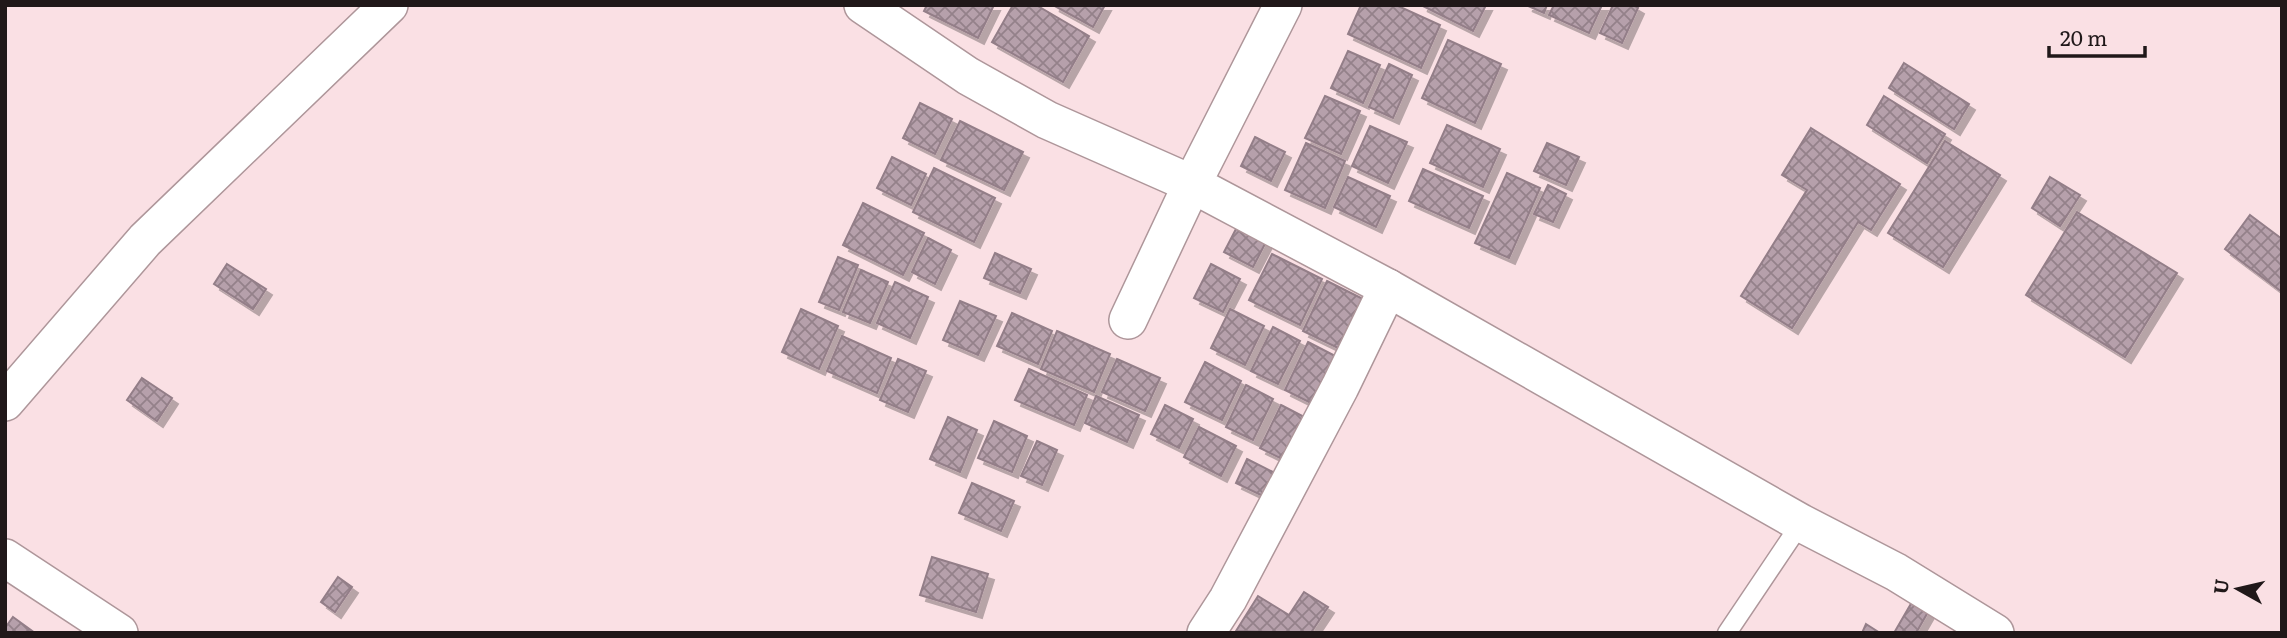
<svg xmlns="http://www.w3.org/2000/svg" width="2287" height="638" font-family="Literata,serif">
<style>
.building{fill:url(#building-cross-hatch);stroke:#937e88;stroke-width:2;filter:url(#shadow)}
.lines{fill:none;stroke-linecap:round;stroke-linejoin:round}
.service-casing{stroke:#ae969a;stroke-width:21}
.minor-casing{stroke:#ae969a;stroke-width:40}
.service{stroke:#fff;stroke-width:18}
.minor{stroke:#fff;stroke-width:37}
</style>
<defs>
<pattern id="building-cross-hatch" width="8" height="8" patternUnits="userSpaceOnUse" patternTransform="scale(1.75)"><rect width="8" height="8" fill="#b6a0ab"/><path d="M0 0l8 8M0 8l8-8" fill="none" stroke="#94818a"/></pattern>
<filter id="shadow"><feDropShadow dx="6" dy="6" stdDeviation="0" flood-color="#0004"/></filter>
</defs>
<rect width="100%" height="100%" fill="#fae0e4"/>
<g class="building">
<polygon points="927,5 994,5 978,38 924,11"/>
<polygon points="1013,5 1036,5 1089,36 1063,82 992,42"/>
<polygon points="1053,5 1105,5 1093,27"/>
<polygon points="1361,5 1396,5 1440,25 1421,68 1348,34"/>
<polygon points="1421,5 1486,5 1473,31"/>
<polygon points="1526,5 1547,5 1544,13"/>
<polygon points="1554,5 1602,5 1589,33 1549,15"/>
<polygon points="1613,5 1633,5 1638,8 1622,43 1600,33"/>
<polygon points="1448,40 1501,64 1475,123 1422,98"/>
<polygon points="1348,51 1380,65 1363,103 1331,88"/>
<polygon points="1904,63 1969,104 1954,129 1889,88"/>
<polygon points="1389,64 1412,75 1393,118 1369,107"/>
<polygon points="1325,96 1360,111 1341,154 1305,138"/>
<polygon points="1884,96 1945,134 1927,163 1867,125"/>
<polygon points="920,103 952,119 935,154 903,138"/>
<polygon points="960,121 1023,152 1004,190 941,160"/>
<polygon points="1447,125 1500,149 1483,187 1430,163"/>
<polygon points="1370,126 1407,142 1388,183 1352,166"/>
<polygon points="1811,128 1900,184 1871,230 1858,222 1792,328 1741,296 1807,190 1782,175"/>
<polygon points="1255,137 1285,152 1271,181 1241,166"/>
<polygon points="1945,141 2000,175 1943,267 1888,233"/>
<polygon points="1306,143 1345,161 1325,208 1285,190"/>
<polygon points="1547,143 1579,157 1566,185 1534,171"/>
<polygon points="892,157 926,174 911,205 877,188"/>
<polygon points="934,168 995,198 974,242 913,212"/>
<polygon points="1423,169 1483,196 1469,228 1409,201"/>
<polygon points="1507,173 1540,188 1509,258 1475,243"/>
<polygon points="1348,177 1390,196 1376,227 1334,207"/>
<polygon points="2050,177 2080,195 2060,226 2032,208"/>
<polygon points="1548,185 1566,194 1553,222 1534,214"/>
<polygon points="863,203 924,233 903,275 843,245"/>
<polygon points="2077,212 2177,273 2125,357 2026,295"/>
<polygon points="2250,215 2282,239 2282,292 2225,249"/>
<polygon points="1239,223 1268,238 1253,267 1224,252"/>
<polygon points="928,238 951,250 935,284 912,272"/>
<polygon points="995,253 1031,269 1020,293 984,278"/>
<polygon points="1272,254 1322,279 1300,325 1249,300"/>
<polygon points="838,257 858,265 839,310 819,302"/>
<polygon points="227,264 266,289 253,309 214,284"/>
<polygon points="1211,264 1240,279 1223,312 1194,298"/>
<polygon points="861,270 888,282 870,323 843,312"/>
<polygon points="1327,281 1363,299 1338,348 1303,331"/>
<polygon points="895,282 928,297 910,338 877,323"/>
<polygon points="960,301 996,316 978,355 943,340"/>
<polygon points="801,309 838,326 819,369 782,352"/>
<polygon points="1230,309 1264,326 1245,365 1211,348"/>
<polygon points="1012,313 1052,331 1038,364 997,346"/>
<polygon points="1273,327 1300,341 1278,384 1251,371"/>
<polygon points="1057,331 1110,354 1094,392 1041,369"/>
<polygon points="842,336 891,358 877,393 827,371"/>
<polygon points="1308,342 1341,359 1317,406 1285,390"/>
<polygon points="898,359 926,371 908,412 880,400"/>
<polygon points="1117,359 1160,378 1145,411 1102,392"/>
<polygon points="1205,362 1241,381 1222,420 1185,402"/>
<polygon points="1029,369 1087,395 1074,425 1015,400"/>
<polygon points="142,378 172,398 157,421 127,400"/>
<polygon points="1246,385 1273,399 1253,440 1226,427"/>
<polygon points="1096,396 1139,415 1127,442 1085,423"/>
<polygon points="1165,405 1193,419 1179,448 1151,434"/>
<polygon points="1281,405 1310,420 1288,462 1260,448"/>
<polygon points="948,417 977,430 960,472 930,459"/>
<polygon points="994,421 1027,436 1012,472 978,458"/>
<polygon points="1199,427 1236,446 1221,476 1184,457"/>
<polygon points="1037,441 1057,450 1042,485 1021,476"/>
<polygon points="1247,459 1275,473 1263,496 1236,483"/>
<polygon points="972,483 1014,501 1001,531 959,513"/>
<polygon points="932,557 988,574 976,612 920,595"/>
<polygon points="338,577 352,587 335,612 321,602"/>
<polygon points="1304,592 1328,607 1312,631 1316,633 1236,631 1258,596 1289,615"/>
<polygon points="1912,602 1928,612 1916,633 1894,633"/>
<polygon points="13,617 35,633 5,633 5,628"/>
<polygon points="1866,624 1880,633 1862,633"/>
</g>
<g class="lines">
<defs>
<polyline id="service" points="1727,633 1801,523"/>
<g id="minor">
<polyline points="863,5 968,76 1047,120 1192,184 1128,320"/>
<polyline points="1283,5 1192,184 1388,288 1801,523 1896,572 1995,633"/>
<polyline points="5,402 145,240 389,5"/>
<polyline points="5,558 119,633"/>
<polyline points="1206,633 1228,599 1340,387 1388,288"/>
</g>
</defs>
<use href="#service" class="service-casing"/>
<use href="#minor" class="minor-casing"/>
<use href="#service" class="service"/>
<use href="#minor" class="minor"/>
</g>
<rect width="2287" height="638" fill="none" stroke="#201819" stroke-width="14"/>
<g transform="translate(2238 589) rotate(278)" stroke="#fae0e4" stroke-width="5" paint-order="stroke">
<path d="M0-5L12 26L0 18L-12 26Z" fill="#201819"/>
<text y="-10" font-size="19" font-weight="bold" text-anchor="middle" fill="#201819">U</text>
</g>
<path d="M2049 46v10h96v-10" fill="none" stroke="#201819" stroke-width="3.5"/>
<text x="2060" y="46" font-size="21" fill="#201819" stroke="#fae0e4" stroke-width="5" paint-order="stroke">20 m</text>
</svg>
